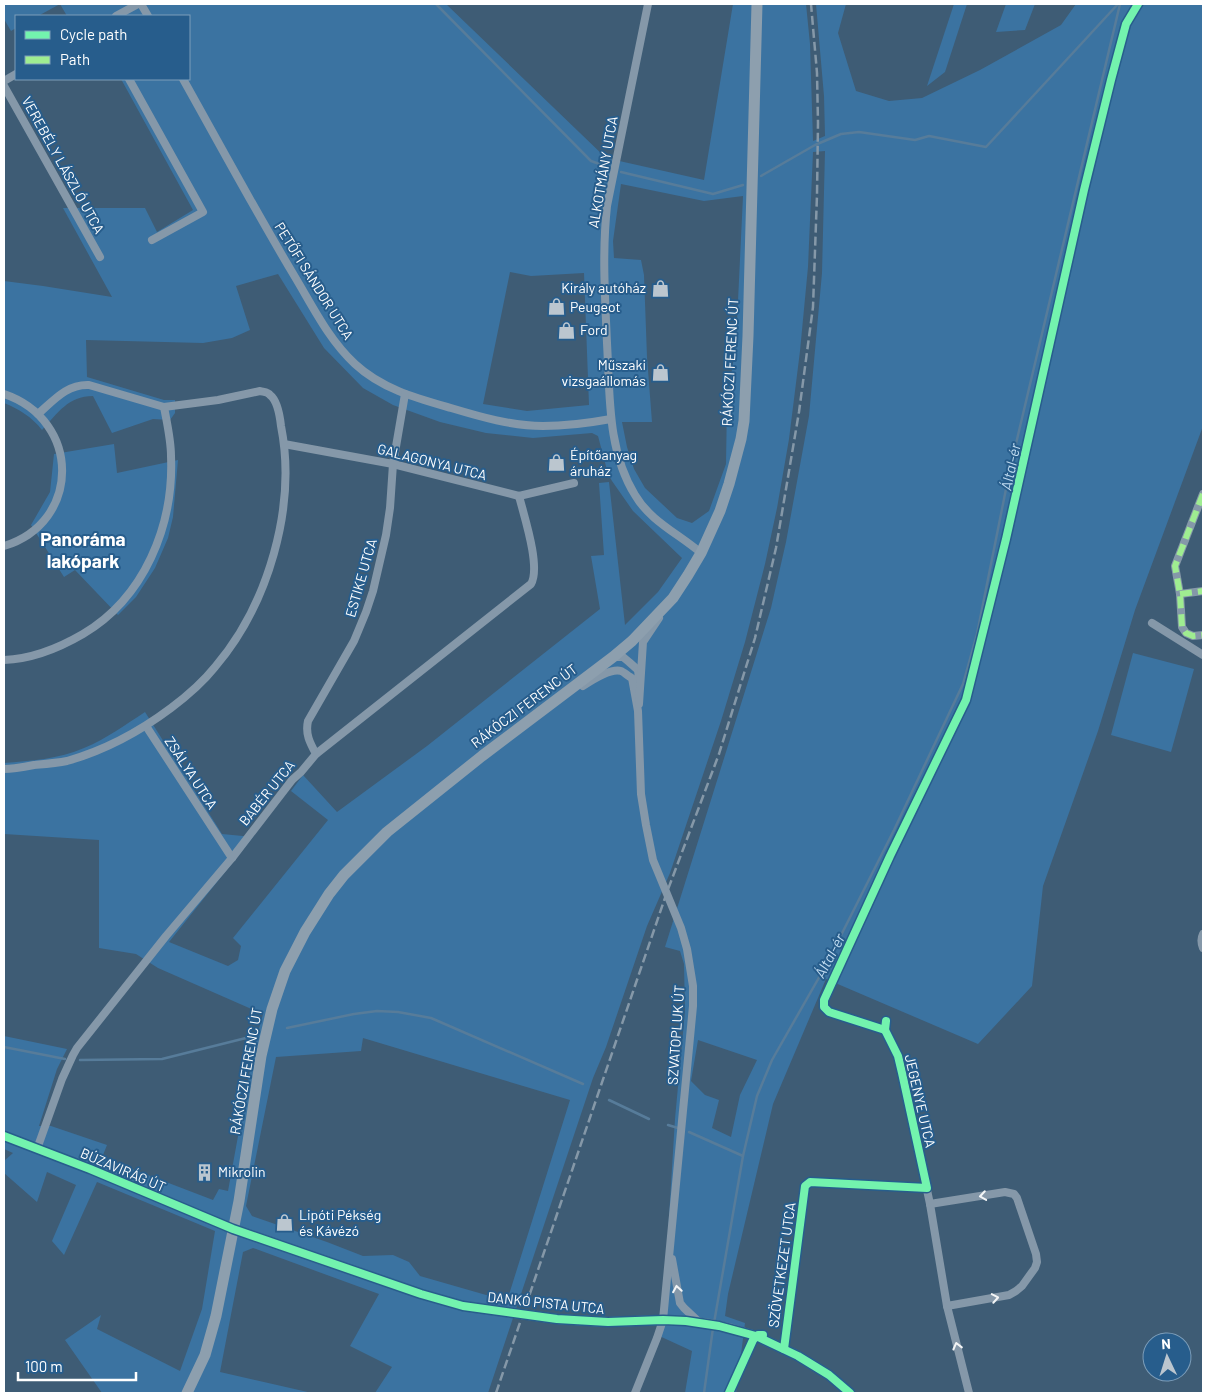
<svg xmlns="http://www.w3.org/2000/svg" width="1207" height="1397" font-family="Barlow,sans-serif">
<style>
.green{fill:#3b73a1;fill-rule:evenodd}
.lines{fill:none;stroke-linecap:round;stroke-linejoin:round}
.stream{stroke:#577c9a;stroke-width:2.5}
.minor{stroke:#8598a9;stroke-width:8}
.tertiary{stroke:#8598a9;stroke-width:10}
.secondary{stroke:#8d9fae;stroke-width:11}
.rail{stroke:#8598a8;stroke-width:2.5;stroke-dasharray:9 4;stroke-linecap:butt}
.quiet{stroke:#9fed91;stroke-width:6;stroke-dasharray:12 6;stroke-linecap:butt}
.cycleway-casing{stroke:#275d8c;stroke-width:11}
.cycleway{stroke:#73f3ae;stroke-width:8}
.oneway{stroke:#f3f5f6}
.labels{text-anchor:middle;stroke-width:4;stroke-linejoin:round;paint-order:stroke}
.street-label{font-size:14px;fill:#fff;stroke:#275d8c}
.poi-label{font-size:14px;fill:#fff;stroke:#275d8c;text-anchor:start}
.water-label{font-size:15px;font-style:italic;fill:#c1dcf1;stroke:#275d8c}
.district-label{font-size:19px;font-weight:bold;fill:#fff;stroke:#275d8c}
</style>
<rect width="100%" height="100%" fill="#3e5c75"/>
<g class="green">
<path d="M4,4H446L606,158L704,180L733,4H806L810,44L813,141L825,136L824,96L816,4H846L838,33L856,91L889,101L922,98L980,70L1061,25L1076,4H1203V426L1135,610L1098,731L1043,886L1032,986L978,1044L826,979L773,1104L728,1294L725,1316L745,1323L736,1393H685L692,1351L655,1334L663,1315L675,1119L685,1011L684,964L680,951L665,947L771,608L786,542L809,416L822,273L825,151L813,152L808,267L800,351L789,439L777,508L765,564L745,642L721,721L670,873L647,926L606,1047L593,1078L488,1393H375L392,1367L350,1346L379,1294L253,1248L243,1252L220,1372L312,1393H102L65,1340L101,1315L97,1329L180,1371L202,1309L215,1231L97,1182L64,1255L52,1241L76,1185L47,1172L37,1202L4,1173V1161L13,1153L4,1149V1036L67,1049L57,1069L39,1126H51L107,1145L103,1155L106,1159L213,1200L219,1189L228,1191L255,1043L263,1014L158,968L136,954L99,948V840L4,834V763C30,761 59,759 84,748C106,739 125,725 145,712L222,834L253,837L169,942L228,966L238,960L241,946L233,938L328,820L291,791L303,775L337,812L427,746L600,609L591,556L604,555L599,483L609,482L625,625L658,592L682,558L633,511L612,481L608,474L598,436L592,433L533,438L486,433L440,422L393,405L363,388L324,348L278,274L236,286L250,330L232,338L203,343L86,340L87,377L164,400H175V413L170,420L153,419L112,433L93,396C68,396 58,413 42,430C32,417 19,409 4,403V281L43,286L112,297L63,208H145L157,232L193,210L121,79H189V16H67L60,4L38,16H16V28L11,31L4,19ZM621,184L704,201L743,196L736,343L727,402L726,464L709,511L692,523L677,518L645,488L634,469L627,447L622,422H652L647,357L644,275L641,260L614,258L613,241ZM510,272L531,276L584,273L589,405L527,411L483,404ZM363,1038L570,1100L507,1301L420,1276L409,1262L393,1255L363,1256L327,1242L252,1216L246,1206L276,1057L361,1051ZM698,1040L757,1060L740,1095L731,1137L712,1128L719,1100L705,1095L691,1081Z"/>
<polygon points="954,4 967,4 945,72 927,86"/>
<polygon points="1006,4 1035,4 1025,30 996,32"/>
<polygon points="114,444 117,473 178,460 173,517 168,538 155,568 136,597 118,615 75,570 64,577 31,525 50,492 54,454"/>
<polygon points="1133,653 1194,669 1171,752 1111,735"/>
</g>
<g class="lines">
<g class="stream">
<polyline points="436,4 591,161 611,168"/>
<polyline points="621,172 713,194 743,185"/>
<polyline points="761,176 815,145 841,134 859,132 915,140 929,136 986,147 1118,4"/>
<polyline points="287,1028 354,1014 377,1011 398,1012 431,1018 583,1084"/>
<polyline points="4,1047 65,1059"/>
<polyline points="80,1060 162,1059 254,1036"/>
<polyline points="609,1100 649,1119"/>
<polyline points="668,1125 678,1128"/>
<polyline points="689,1132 743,1156"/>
<polyline points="714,1323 743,1156 757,1096 772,1060 825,967 894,830 963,684 977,634 1010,469 1120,4"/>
<polyline points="704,1393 713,1328"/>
</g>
<g class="minor">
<polyline points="141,4 148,16"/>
<path d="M648,4L607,206C602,253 605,296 607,343C610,394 607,450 635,495C650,521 679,534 701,553"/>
<polyline points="116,16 138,4"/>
<polyline points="129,79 203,212 152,240"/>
<path d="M183,79C220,145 256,212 295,277C313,307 329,340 355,364C382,389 416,398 451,408C481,417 512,426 543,426C566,426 589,423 611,419"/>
<polyline points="4,81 16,74"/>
<polyline points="4,86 100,257"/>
<path d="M4,394C81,420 82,522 4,546"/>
<polyline points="284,444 393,464 519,496 574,483"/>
<polyline points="1203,494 1175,566 1180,594 1182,627 1186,633 1193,636 1203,635"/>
<polyline points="1180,594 1203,591"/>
<polyline points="1152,623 1203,655"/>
<polyline points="613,657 623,657 629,662 638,670 639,679"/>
<path d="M4,660C31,659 59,648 83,634C144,598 174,526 171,456C171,440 167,423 164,407"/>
<path d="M583,686C592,680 611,668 621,671C624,672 629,677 632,678L638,711L641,794L646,825L653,860L681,928L687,949L693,986V1006L663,1320L657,1338L635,1393"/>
<polyline points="639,704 643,642 659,618"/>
<polyline points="146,726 232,858"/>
<path d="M316,754C310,743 305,734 308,721L354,641L366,612L373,591L386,535L390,508L393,464L405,394"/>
<path d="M4,769C14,769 24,767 34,765C45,764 57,763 67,761C106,750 139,732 171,708C187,696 203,682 215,667C268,605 297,507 281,426C280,417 278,401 270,395C268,392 263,392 260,391L218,400L164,407L89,385C67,384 54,400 38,414"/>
<path d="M1203,934C1201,938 1201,943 1203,948"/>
<polyline points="886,1021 885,1030 898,1056 902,1073 930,1204 947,1306 969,1393"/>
<polyline points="4,1136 90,1169 233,1229"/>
<path d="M37,1149L62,1079L73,1055L77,1048L166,936L232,858L292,780L301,772L316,754L531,584C541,567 524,516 519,496"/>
<polyline points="930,1204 1005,1192 1014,1194 1017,1198 1036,1254 1037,1262 1035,1268 1022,1286 1016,1291 1009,1295 947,1306"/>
<polyline points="672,1259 680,1303 684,1308 700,1323"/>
<polyline points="784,1349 805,1186 810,1182 927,1188"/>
</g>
<polyline class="tertiary" points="233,1229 421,1294 463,1306 557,1319 608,1322 663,1320 686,1321 710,1324 732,1329 756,1336 798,1356 829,1375 850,1393"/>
<polyline class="secondary" points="187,1393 205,1355 216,1316 239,1201 261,1056 272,1009 285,971 305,932 329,894 344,875 387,832 482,756 613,657 632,641 673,598 688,575 701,553 720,511 729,484 741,439 744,421 748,336 757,4"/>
<polyline class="rail" points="496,1393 667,892 719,754 755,638 776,548 799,412 813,307 817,195 818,123 817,73 811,4"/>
<g class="quiet">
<polyline points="1203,494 1175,566 1180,594 1182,627 1186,633 1193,636 1203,635"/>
<polyline points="1180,594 1203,591"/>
</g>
<defs>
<g id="cycleway">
<polyline points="885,1030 829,1012 824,1007 824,1000 890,856 966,700 1006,539 1084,190 1111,80 1126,24 1138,4"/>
<polyline points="4,1136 90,1169 233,1229 421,1294 463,1306 557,1319 608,1322 663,1320 686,1321 719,1326 756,1336 798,1356 829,1375 850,1393"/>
<polyline points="784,1349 805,1186 810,1182 927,1188 902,1073 898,1056 885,1030 886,1021"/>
<polyline points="729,1393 753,1340 758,1335 763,1335"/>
</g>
</defs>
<use href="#cycleway" class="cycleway-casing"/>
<use href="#cycleway" class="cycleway"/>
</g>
<defs><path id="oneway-chevron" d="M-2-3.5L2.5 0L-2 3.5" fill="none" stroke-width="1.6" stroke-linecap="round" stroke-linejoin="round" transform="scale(1.25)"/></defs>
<g class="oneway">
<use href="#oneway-chevron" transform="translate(983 1196) rotate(171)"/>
<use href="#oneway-chevron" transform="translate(677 1289) rotate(-99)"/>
<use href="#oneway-chevron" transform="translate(995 1298) rotate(-10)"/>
<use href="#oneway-chevron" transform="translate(957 1346) rotate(-104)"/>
</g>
<defs>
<symbol id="shop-bare" viewBox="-9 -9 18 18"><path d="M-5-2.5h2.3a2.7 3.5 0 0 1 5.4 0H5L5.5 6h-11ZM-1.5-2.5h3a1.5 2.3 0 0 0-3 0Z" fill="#bbc6cf" stroke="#275d8c" stroke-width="2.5" paint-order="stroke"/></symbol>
<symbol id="building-bare" viewBox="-9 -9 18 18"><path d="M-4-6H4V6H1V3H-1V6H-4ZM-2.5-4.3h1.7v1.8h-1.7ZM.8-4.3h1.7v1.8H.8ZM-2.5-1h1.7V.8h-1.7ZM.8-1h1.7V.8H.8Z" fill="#bbc6cf" stroke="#275d8c" stroke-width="2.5" paint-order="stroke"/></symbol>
</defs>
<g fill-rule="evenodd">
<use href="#shop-bare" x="648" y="276" width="25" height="25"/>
<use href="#shop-bare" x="544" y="294" width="25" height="25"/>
<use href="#shop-bare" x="554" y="318" width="25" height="25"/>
<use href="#shop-bare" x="648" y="360" width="25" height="25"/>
<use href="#shop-bare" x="544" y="450" width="25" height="25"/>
<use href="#building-bare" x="192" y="1160" width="25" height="25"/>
<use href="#shop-bare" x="272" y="1210" width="25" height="25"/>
</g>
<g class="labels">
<g class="street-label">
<text transform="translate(63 165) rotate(61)" y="5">VEREBÉLY LÁSZLÓ UTCA</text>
<text transform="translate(603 172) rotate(-80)" y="5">ALKOTMÁNY UTCA</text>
<text transform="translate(314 281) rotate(58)" y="5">PETŐFI SÁNDOR UTCA</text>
<text transform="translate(730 362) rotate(-87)" y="5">RÁKÓCZI FERENC ÚT</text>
<text transform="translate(432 462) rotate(14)" y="5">GALAGONYA UTCA</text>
<text transform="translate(361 578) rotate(-74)" y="5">ESTIKE UTCA</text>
<text transform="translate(524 706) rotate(-37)" y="5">RÁKÓCZI FERENC ÚT</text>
<text transform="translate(191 773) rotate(57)" y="5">ZSÁLYA UTCA</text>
<text transform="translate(267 793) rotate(-51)" y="5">BABÉR UTCA</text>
<text transform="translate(676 1035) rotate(-86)" y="5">SZVATOPLUK ÚT</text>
<text transform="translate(246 1071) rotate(-80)" y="5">RÁKÓCZI FERENC ÚT</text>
<text transform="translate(920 1101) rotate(77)" y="5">JEGENYE UTCA</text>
<text transform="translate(123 1170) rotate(23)" y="5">BÚZAVIRÁG ÚT</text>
<text transform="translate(782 1265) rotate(-82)" y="5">SZÖVETKEZET UTCA</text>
<text transform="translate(546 1303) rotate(6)" y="5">DANKÓ PISTA UTCA</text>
</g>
<g class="poi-label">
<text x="646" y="293" text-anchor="end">Király autóház</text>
<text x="570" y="312">Peugeot</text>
<text x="580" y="335">Ford</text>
<text x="646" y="370" text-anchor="end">Műszaki<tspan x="646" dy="16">vizsgaállomás</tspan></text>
<text x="570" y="460">Építőanyag<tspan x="570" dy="16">áruház</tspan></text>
<text x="218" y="1177">Mikrolin</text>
<text x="299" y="1220">Lipóti Pékség<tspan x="299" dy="16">és Kávézó</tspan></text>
</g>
<g class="water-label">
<text transform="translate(1011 467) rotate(-78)" y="5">Által-ér</text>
<text transform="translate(830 956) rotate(-62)" y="5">Által-ér</text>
</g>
<g class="district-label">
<text x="83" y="546">Panoráma<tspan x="83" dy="22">lakópark</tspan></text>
</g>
</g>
<rect width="1207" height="1397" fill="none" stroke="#ffffff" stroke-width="10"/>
<rect x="15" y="15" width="175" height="65" fill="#275d8c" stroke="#7d9eba"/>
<rect x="25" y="31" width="25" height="8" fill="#73f3ae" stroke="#7d9eba"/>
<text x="60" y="40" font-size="15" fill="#ffffff">Cycle path</text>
<rect x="25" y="56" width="25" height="8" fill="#9fed91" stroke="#7d9eba"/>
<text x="60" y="65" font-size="15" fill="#ffffff">Path</text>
<g transform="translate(1167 1357) rotate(356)"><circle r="24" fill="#275d8c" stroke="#7d9eba"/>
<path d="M0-4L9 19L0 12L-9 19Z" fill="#bbc6cf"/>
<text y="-8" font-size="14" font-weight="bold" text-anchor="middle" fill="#ffffff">N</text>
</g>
<path d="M18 1372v8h118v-8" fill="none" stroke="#ffffff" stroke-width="2.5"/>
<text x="25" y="1372" font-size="15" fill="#ffffff" stroke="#275d8c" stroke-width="4" paint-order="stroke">100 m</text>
</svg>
